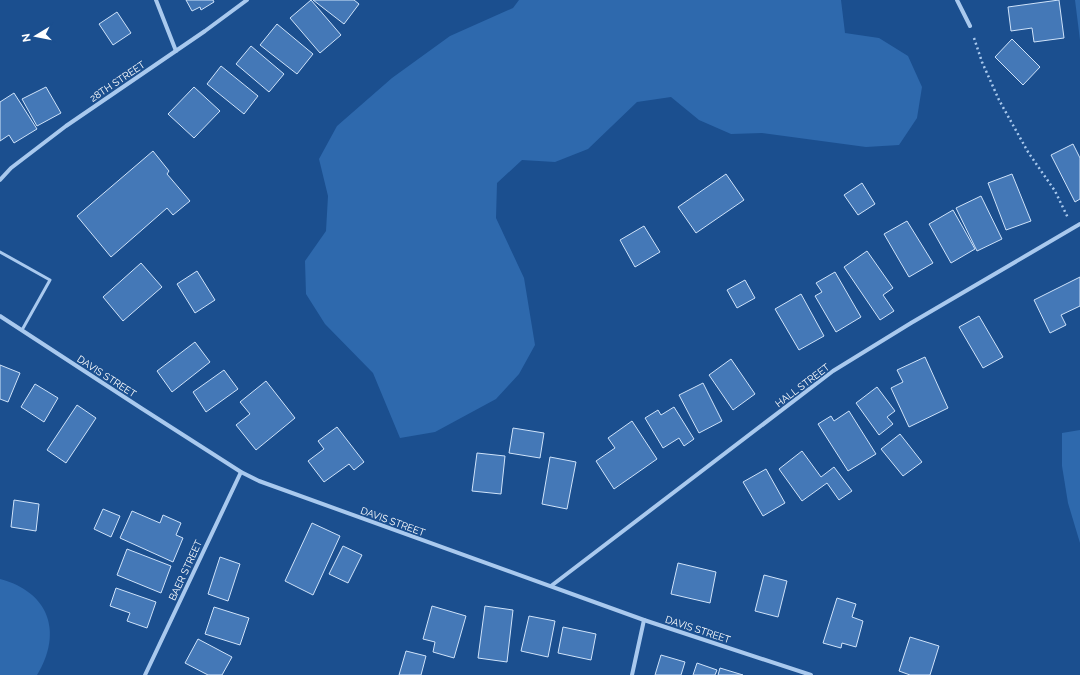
<svg xmlns="http://www.w3.org/2000/svg" width="1080" height="675" font-family="Raleway,sans-serif">
<style>
.green{fill:#2e69ad}
.building{fill:#4478b7;stroke:#cfe3fa}
.lines{fill:none;stroke-linecap:round;stroke-linejoin:round}
.path{stroke:#a9c9ee;stroke-width:2.5;stroke-dasharray:2 3;stroke-linecap:butt}
.service{stroke:#a9c9ee;stroke-width:3}
.minor{stroke:#a9c9ee;stroke-width:4}
.labels{text-anchor:middle;stroke-width:3;stroke-linejoin:round;paint-order:stroke}
.street-label{font-size:10px;fill:#fff;stroke:#1b4f8f}
</style>
<rect width="100%" height="100%" fill="#1b4f8f"/>
<g class="green">
<polygon points="519,0 841,0 845,33 879,38 908,56 922,87 917,118 899,145 866,147 762,133 731,134 699,120 671,97 637,102 588,149 555,162 522,160 497,183 496,218 524,278 535,345 519,374 496,399 435,432 400,438 373,373 325,324 306,294 305,261 326,231 328,196 319,159 337,126 392,78 450,36 513,8"/>
<polygon points="1075,0 1080,0 1080,40"/>
<polygon points="1080,430 1080,543 1068,503 1062,466 1062,433"/>
<path d="M0,579C49,592 63,632 37,675H0Z"/>
</g>
<g class="building">
<polygon points="186,0 213,0 214,2 201,10 200,7 192,11"/>
<polygon points="311,0 341,35 320,53 290,18"/>
<polygon points="313,0 354,0 359,4 344,24"/>
<polygon points="1059,0 1064,38 1034,42 1032,28 1011,31 1008,7"/>
<polygon points="117,12 131,33 113,45 99,24"/>
<polygon points="277,24 313,54 297,74 260,45"/>
<polygon points="1012,39 1040,67 1023,85 995,57"/>
<polygon points="251,46 284,74 269,92 236,64"/>
<polygon points="221,66 258,96 244,114 207,84"/>
<polygon points="46,87 61,113 37,126 22,99"/>
<polygon points="194,87 220,111 194,138 168,114"/>
<polygon points="14,93 37,129 14,143 9,135 0,141 0,102"/>
<polygon points="1073,144 1080,158 1080,199 1075,202 1051,155"/>
<polygon points="153,151 169,171 167,174 190,201 173,215 167,208 111,257 77,216"/>
<polygon points="726,174 744,200 696,233 678,207"/>
<polygon points="1012,174 1031,221 1006,230 988,183"/>
<polygon points="862,183 875,204 858,215 844,195"/>
<polygon points="981,196 1002,239 977,251 956,208"/>
<polygon points="953,210 975,249 951,263 929,224"/>
<polygon points="907,221 933,263 909,277 884,234"/>
<polygon points="644,226 660,252 635,267 620,240"/>
<polygon points="867,251 893,288 883,295 894,311 880,320 844,267"/>
<polygon points="141,263 162,287 123,321 103,297"/>
<polygon points="197,271 215,300 195,313 177,284"/>
<polygon points="835,272 861,317 836,332 815,296 822,292 816,283"/>
<polygon points="1080,277 1080,306 1061,315 1066,325 1050,333 1034,300"/>
<polygon points="745,280 755,298 737,308 727,290"/>
<polygon points="801,294 824,336 799,350 775,309"/>
<polygon points="979,316 1003,357 983,368 959,327"/>
<polygon points="195,342 210,362 172,392 157,371"/>
<polygon points="925,357 948,408 909,427 891,388 903,382 897,370"/>
<polygon points="731,359 755,394 733,410 709,375"/>
<polygon points="0,365 20,373 8,402 0,399"/>
<polygon points="224,370 238,389 206,412 193,392"/>
<polygon points="266,381 295,418 256,450 236,425 250,414 240,402"/>
<polygon points="703,383 722,421 699,433 679,395"/>
<polygon points="35,384 58,398 44,422 21,407"/>
<polygon points="877,387 895,411 887,417 893,424 879,435 856,403"/>
<polygon points="77,405 96,418 66,463 47,450"/>
<polygon points="674,407 694,439 684,446 679,438 663,448 645,418 658,410 661,415"/>
<polygon points="849,411 876,454 848,471 818,424 831,416 834,421"/>
<polygon points="632,421 657,459 614,489 596,461 615,448 608,438"/>
<polygon points="337,427 364,462 354,470 349,464 324,482 308,461 324,449 318,441"/>
<polygon points="513,428 544,433 540,458 509,453"/>
<polygon points="900,434 922,462 903,476 881,449"/>
<polygon points="802,451 821,477 834,467 852,491 839,500 827,483 802,501 779,469"/>
<polygon points="477,453 505,456 501,494 472,491"/>
<polygon points="550,457 576,462 567,509 542,504"/>
<polygon points="766,469 785,503 763,516 743,482"/>
<polygon points="14,500 39,504 36,531 11,527"/>
<polygon points="103,509 120,516 111,537 94,529"/>
<polygon points="132,511 160,523 163,515 181,523 176,535 183,538 173,562 120,538"/>
<polygon points="312,523 340,536 313,595 285,581"/>
<polygon points="343,546 362,555 348,583 329,574"/>
<polygon points="127,549 171,566 161,593 117,575"/>
<polygon points="220,557 240,564 228,601 208,594"/>
<polygon points="678,563 716,572 710,603 671,594"/>
<polygon points="764,575 787,581 778,617 755,611"/>
<polygon points="116,588 156,602 147,628 127,621 130,613 110,606"/>
<polygon points="837,598 856,604 852,617 863,621 856,647 842,643 841,648 823,643"/>
<polygon points="432,606 466,616 454,658 433,652 435,642 423,639"/>
<polygon points="485,606 513,610 507,662 478,658"/>
<polygon points="214,607 249,618 240,645 205,634"/>
<polygon points="529,616 555,621 548,657 521,651"/>
<polygon points="563,627 596,634 591,660 558,653"/>
<polygon points="910,637 939,646 930,675 910,675 899,671"/>
<polygon points="198,639 232,657 222,675 208,675 185,663"/>
<polygon points="406,651 426,656 421,675 399,675"/>
<polygon points="661,655 685,662 681,675 655,675"/>
<polygon points="697,663 717,670 715,675 693,675"/>
<polygon points="720,668 743,675 718,675"/>
</g>
<g class="lines">
<polyline class="path" points="974,38 982,62 999,100 1028,152 1055,191 1068,218"/>
<polyline class="service" points="0,252 50,280 22,330"/>
<g class="minor">
<polyline points="156,0 176,51"/>
<polyline points="957,0 970,26"/>
<polyline points="0,180 11,168 66,126 205,31 247,0"/>
<polyline points="0,316 141,408 241,472 259,481 644,620 811,675"/>
<polyline points="551,586 833,371 911,323 1080,224"/>
<polyline points="145,675 241,472"/>
<polyline points="632,675 644,620"/>
</g>
</g>
<g class="labels">
<g class="street-label">
<text transform="translate(117 81) rotate(-34)" y="4">28TH STREET</text>
<text transform="translate(107 376) rotate(33)" y="4">DAVIS STREET</text>
<text transform="translate(802 385) rotate(-37)" y="4">HALL STREET</text>
<text transform="translate(393 521) rotate(20)" y="4">DAVIS STREET</text>
<text transform="translate(185 570) rotate(-65)" y="4">BAER STREET</text>
<text transform="translate(698 629) rotate(18)" y="4">DAVIS STREET</text>
</g>
</g>
<g transform="translate(36 36) rotate(260)" stroke="#1b4f8f" stroke-width="3" paint-order="stroke">
<path d="M0-3L7 15L0 10L-7 15Z" fill="#ffffff"/>
<text y="-6" font-size="11" font-weight="bold" text-anchor="middle" fill="#ffffff">N</text>
</g>
</svg>
